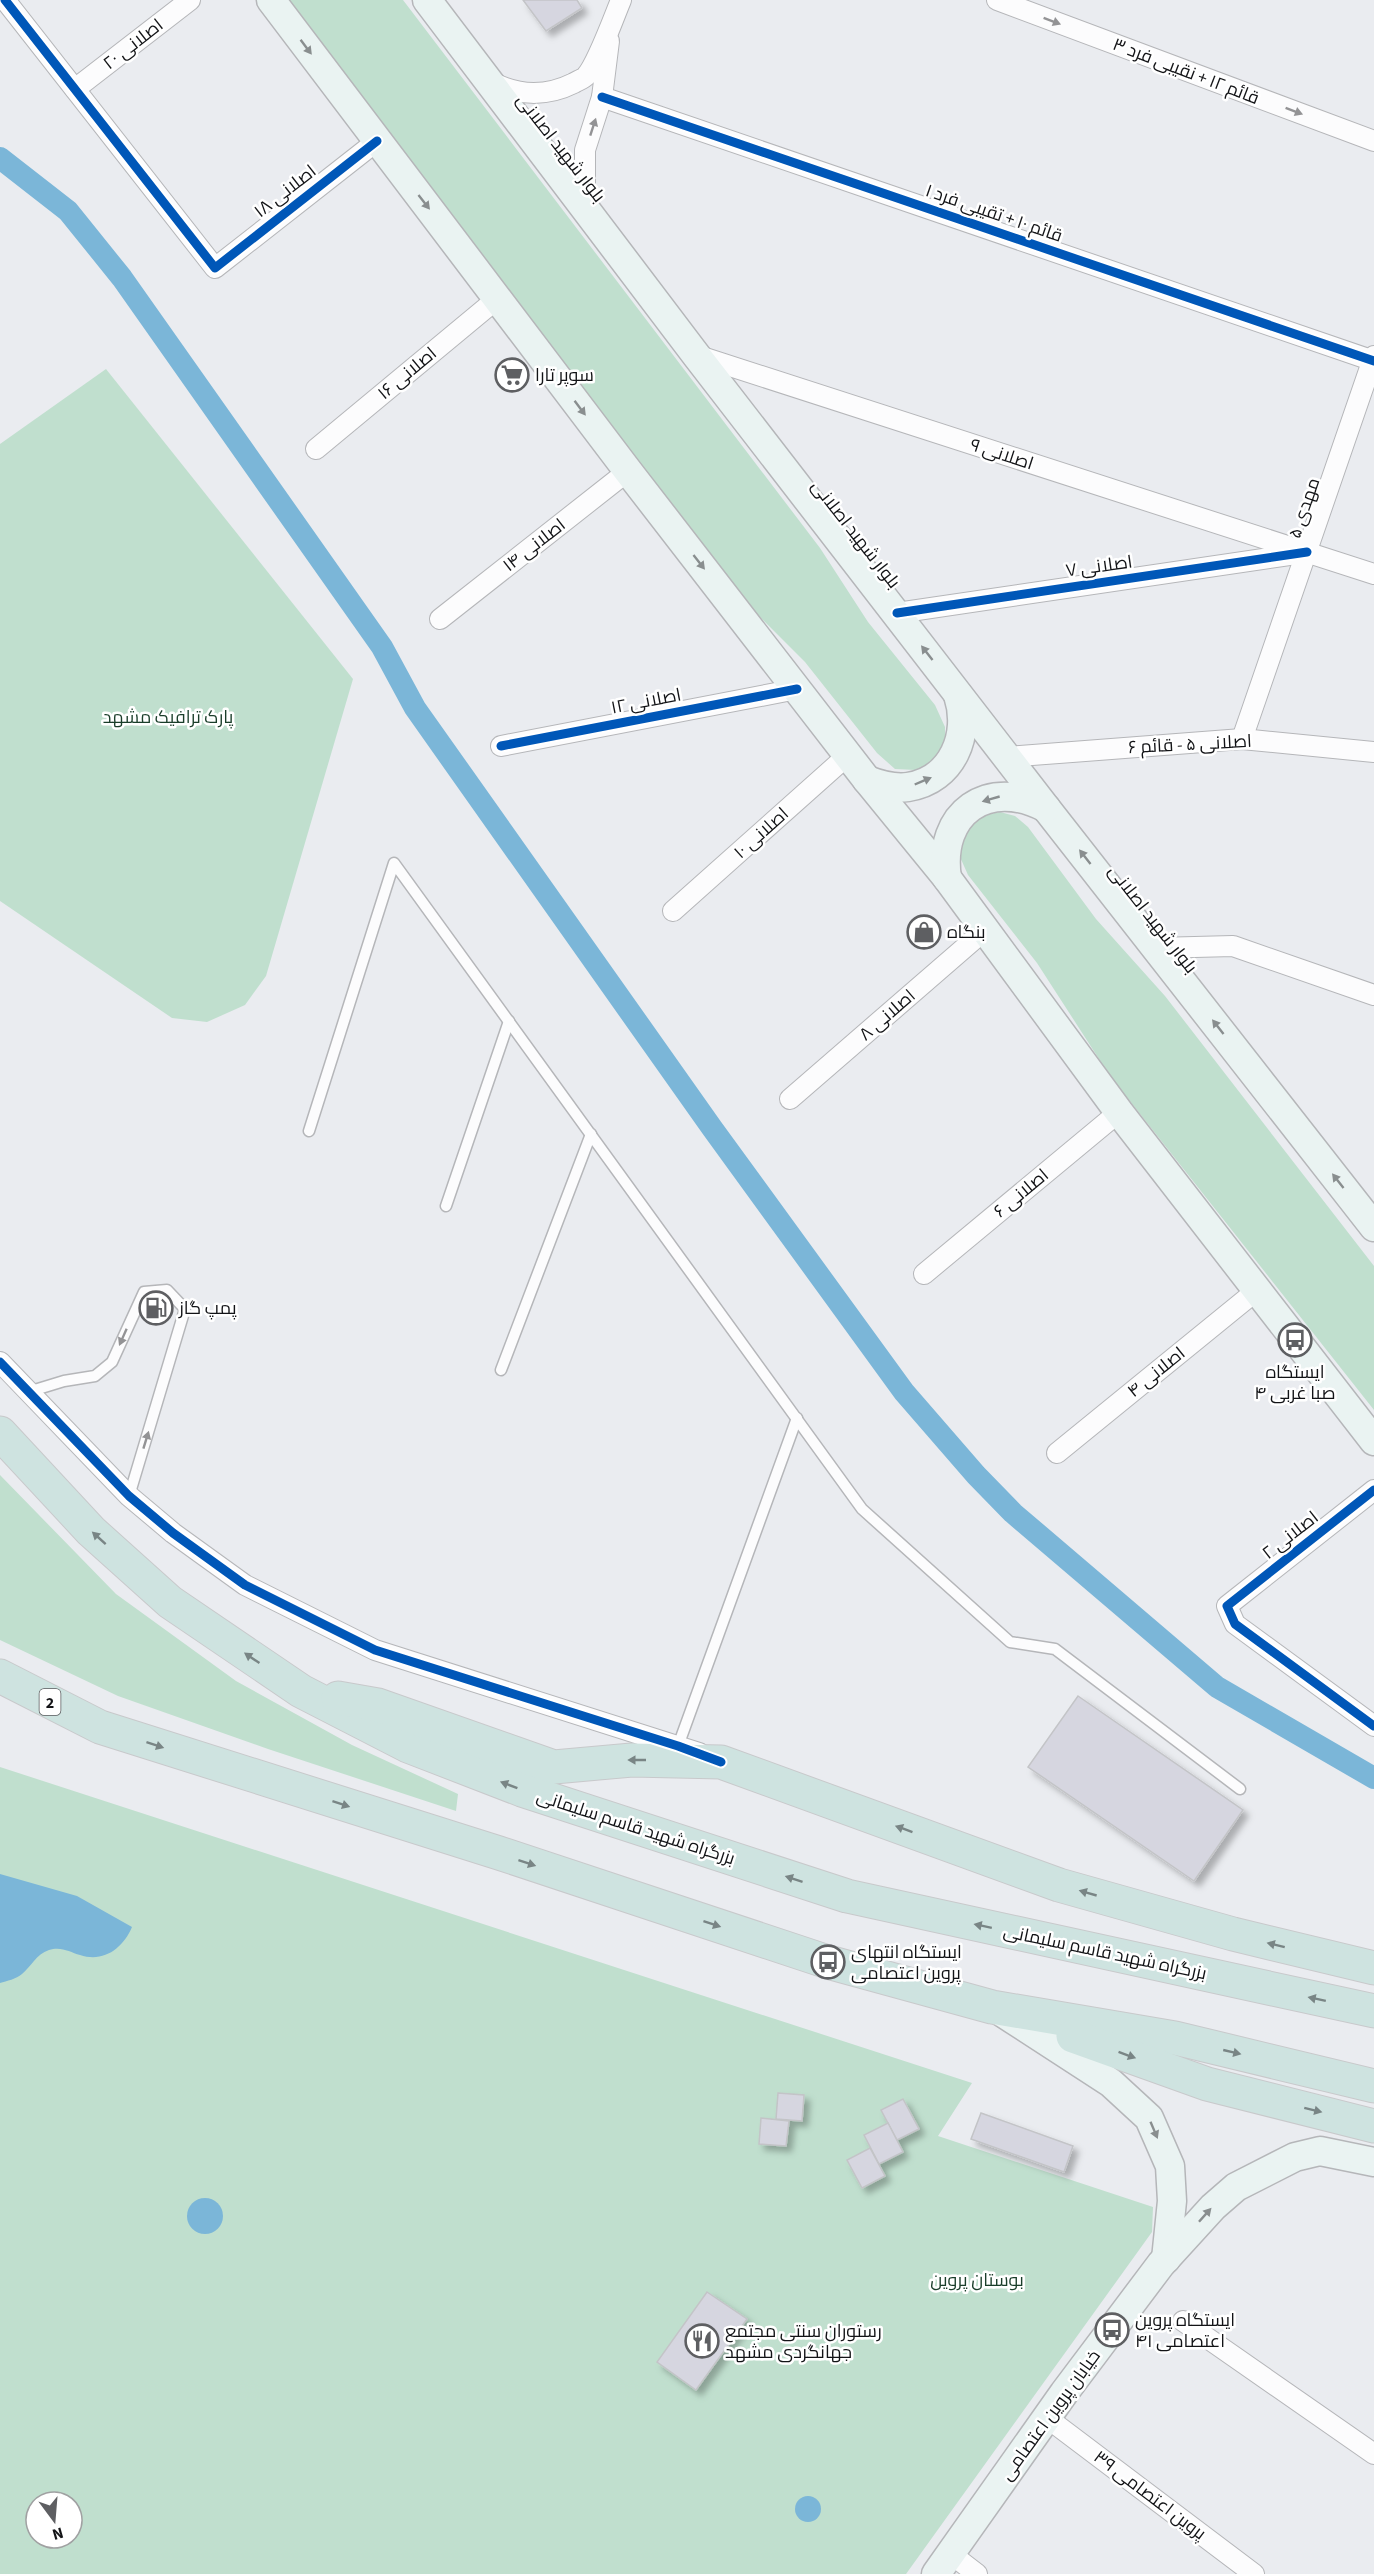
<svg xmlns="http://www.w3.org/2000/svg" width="1374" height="2574" font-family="'Source Sans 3',Cairo,sans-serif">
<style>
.green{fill:#c0dfce;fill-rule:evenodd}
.water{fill:#7bb6d8}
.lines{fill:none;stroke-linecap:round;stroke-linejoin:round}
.canal{stroke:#7bb6d8;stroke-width:22}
.building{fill:#d6d6e0;stroke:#c3c4c7;stroke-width:1.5;filter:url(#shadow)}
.service-casing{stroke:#b5b6b9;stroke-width:13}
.minor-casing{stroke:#b5b6b9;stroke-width:22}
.secondary-casing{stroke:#b5b6b9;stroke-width:31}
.trunk-casing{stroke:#c8c9cb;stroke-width:35}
.service{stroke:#fcfcfd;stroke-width:10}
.minor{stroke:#fcfcfd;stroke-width:20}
.secondary{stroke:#eaf3f2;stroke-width:28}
.trunk{stroke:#cee3e0;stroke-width:33}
.cycleway-casing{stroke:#fff;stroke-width:13}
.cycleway{stroke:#0057b8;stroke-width:9}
.oneway{fill:#939395}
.oneway2{fill:#898e8f}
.oneway3{fill:#798585}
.labels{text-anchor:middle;stroke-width:5;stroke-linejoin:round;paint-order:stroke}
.shield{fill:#fff;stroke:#595a5c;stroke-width:1.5}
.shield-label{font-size:16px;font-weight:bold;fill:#121316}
.street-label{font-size:18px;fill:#121316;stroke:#fff}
.poi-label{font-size:18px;fill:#121316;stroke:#fff;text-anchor:start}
.park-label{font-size:18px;fill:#1a3e2a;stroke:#fff}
</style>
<defs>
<filter id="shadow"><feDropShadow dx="5.5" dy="5.5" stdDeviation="3" flood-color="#0004"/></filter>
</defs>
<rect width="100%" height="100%" fill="#eaecf0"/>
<g class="green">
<polygon points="286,0 403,0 820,548 868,622 935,705 945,727 945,746 934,762 916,770 895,769 877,753 805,662 745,602"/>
<polygon points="106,369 353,679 266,976 245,1005 207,1022 172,1018 0,901 0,444"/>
<polygon points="1000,812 1015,816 1028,827 1096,919 1165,996 1374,1266 1374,1410 1110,1076 1037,963 968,875 960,857 963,838 972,823 985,815"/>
<polygon points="0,1475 116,1594 236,1681 352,1745 458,1794 456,1811 268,1749 118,1696 0,1640"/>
<path d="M0,1767L972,2083L938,2136L1153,2207L1152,2232L906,2574H0ZM36,2502H72V2538H36Z"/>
</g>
<g class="water">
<path d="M0,1874L77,1896L132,1927C123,1948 104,1963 80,1955C70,1952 61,1946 49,1950C36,1954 31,1967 22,1974C16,1979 7,1981 0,1983Z"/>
<circle cx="205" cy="2216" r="18"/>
<circle cx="808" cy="2509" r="13"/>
</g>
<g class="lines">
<polyline class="canal" points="0,158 68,211 122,278 382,647 415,708 712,1128 904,1392 976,1475 1013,1513 1217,1687 1374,1778"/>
</g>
<g class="building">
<polygon points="523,0 577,0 582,8 546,31"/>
<polygon points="1078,1696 1243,1810 1194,1881 1028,1767"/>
<polygon points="778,2093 804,2095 802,2121 776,2119"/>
<polygon points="903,2099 919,2129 897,2140 881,2110"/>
<polygon points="981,2113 1073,2146 1064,2172 971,2139"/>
<polygon points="761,2118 789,2121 786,2146 759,2144"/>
<polygon points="888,2123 903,2152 879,2164 864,2135"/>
<polygon points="870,2148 885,2176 862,2188 847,2160"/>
<polygon points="707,2292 747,2319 696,2390 657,2362"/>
</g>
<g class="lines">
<defs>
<g id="service">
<polyline points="309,1131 394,863 862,1509 1010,1642 1055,1649 1240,1789"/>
<polyline points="446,1206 509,1021"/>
<polyline points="501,1370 591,1134"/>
<polyline points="28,1392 64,1381 95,1376 112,1362 144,1292 167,1290 185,1309 129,1496"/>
<polyline points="678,1746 797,1418"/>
</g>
<g id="minor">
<polyline points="5,0 215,268 377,141"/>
<polyline points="997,0 1374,141"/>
<path d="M490,81C517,96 546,97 574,83C577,81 583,79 586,76C597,64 614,17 621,0"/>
<polyline points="75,89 190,0"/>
<polyline points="602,97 1374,361"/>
<polyline points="585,206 585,150 602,97 609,41"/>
<polyline points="696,355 1374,574"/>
<polyline points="316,449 498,298"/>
<polyline points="897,613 1303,553"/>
<polyline points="440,619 628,471"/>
<polyline points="1242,739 1374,356"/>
<polyline points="501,746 797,689"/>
<polyline points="1007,757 1242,739 1374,752"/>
<polyline points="673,911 848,755"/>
<polyline points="1156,948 1233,946 1374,995"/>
<polyline points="790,1099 985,930"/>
<polyline points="924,1274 1119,1112"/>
<polyline points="0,1362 129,1496 173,1533 245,1585 375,1650 699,1753"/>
<polyline points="1057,1453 1256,1291"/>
<polyline points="1374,1490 1227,1606 1235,1624 1374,1726"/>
<polyline points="1183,2321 1374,2454"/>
<polyline points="1046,2417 1254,2574"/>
<polyline points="951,2554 977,2574"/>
</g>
<g id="secondary">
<polyline points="271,0 628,471 867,780 947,878 1119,1112 1374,1441"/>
<polyline points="427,0 696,355 1046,808 1374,1227"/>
<path d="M867,780C880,785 893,789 908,787C953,780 971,734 958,695"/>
<path d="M947,878C937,813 988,777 1046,808"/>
<polyline points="997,2009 1111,2083 1149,2118 1170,2166 1172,2201 1166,2259"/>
<polyline points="936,2574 1064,2393 1161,2264 1213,2207 1236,2187 1295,2157 1320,2151 1374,2162"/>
</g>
<g id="trunk">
<polyline points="0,1433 91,1531 170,1602 301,1691 408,1746 522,1790 847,1896 1374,2011"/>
<polyline points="0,1676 100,1727 499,1853 828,1962 992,2007 1175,2038 1374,2086"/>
<polyline points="338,1698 378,1705 554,1767 632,1760 721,1762 1059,1885 1233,1934 1374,1968"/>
<polyline points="1073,2036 1207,2084 1374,2126"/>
</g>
</defs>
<use href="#service" class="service-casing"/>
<use href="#minor" class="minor-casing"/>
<use href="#secondary" class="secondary-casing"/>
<use href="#trunk" class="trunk-casing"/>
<use href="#service" class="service"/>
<use href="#minor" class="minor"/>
<use href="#secondary" class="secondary"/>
<use href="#trunk" class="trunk"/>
<defs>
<g id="cycleway">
<polyline points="5,0 215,268 377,141"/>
<polyline points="602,97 1374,361"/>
<polyline points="897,613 1307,552"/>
<polyline points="501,746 797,689"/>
<polyline points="0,1362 129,1496 173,1533 245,1585 375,1650 678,1746 721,1762"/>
<polyline points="1374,1490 1227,1606 1235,1624 1374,1726"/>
</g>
</defs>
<use href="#cycleway" class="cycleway-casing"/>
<use href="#cycleway" class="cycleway"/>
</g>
<defs><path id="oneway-solid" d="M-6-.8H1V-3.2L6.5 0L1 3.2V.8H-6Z" transform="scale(1.5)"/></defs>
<g class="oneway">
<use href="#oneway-solid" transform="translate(1052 21) rotate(21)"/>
<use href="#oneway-solid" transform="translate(1294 111) rotate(21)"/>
<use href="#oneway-solid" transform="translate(593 127) rotate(-72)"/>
<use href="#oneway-solid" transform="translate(123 1337) rotate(114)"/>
<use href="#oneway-solid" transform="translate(146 1440) rotate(-73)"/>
</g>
<g class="oneway2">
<use href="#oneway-solid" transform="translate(306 47) rotate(53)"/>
<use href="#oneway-solid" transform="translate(424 202) rotate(52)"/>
<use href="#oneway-solid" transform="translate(580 408) rotate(53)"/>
<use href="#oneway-solid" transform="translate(699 562) rotate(52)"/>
<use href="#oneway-solid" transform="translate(927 653) rotate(-128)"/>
<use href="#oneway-solid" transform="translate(923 781) rotate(-23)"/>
<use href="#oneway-solid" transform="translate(991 799) rotate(164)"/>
<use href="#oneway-solid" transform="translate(1085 857) rotate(-128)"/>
<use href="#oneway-solid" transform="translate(1218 1027) rotate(-128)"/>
<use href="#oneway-solid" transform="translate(1338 1181) rotate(-128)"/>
<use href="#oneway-solid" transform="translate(1154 2130) rotate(67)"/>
<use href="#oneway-solid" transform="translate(1205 2215) rotate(-48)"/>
</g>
<g class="oneway3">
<use href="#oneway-solid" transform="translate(99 1538) rotate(-138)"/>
<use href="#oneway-solid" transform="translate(252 1658) rotate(-146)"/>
<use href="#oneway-solid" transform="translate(155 1745) rotate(18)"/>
<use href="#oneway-solid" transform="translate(637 1760) rotate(180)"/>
<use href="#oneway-solid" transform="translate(509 1785) rotate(-159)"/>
<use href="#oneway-solid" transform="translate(341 1804) rotate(18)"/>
<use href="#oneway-solid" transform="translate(904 1829) rotate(-160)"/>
<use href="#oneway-solid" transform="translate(527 1863) rotate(18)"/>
<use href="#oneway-solid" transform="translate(794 1879) rotate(-162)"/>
<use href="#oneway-solid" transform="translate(1088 1893) rotate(-164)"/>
<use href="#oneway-solid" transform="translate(712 1924) rotate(18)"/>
<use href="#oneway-solid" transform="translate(983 1926) rotate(-168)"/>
<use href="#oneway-solid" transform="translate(1276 1945) rotate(-166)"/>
<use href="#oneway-solid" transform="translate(1317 1999) rotate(-168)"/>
<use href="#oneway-solid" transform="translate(1232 2052) rotate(13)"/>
<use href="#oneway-solid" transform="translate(1127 2055) rotate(20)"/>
<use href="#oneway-solid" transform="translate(1313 2110) rotate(14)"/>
</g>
<defs>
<symbol id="supermarket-ring" viewBox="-11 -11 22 22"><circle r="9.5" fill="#fff" stroke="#5e5f62" stroke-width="1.5"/><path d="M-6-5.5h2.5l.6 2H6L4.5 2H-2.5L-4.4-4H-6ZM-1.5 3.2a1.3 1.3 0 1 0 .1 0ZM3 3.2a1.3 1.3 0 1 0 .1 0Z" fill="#5e5f62"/></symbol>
<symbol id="shop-ring" viewBox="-11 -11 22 22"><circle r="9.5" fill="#fff" stroke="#5e5f62" stroke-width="1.5"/><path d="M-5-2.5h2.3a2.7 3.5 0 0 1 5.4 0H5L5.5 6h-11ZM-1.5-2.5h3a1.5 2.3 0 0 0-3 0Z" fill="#5e5f62"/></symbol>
<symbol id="fuel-ring" viewBox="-11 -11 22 22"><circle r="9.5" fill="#fff" stroke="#5e5f62" stroke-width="1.5"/><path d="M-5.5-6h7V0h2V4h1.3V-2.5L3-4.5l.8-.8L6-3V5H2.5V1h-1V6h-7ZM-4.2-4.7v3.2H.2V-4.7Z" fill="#5e5f62"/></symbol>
<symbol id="bus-ring" viewBox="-11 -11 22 22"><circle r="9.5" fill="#fff" stroke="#5e5f62" stroke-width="1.5"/><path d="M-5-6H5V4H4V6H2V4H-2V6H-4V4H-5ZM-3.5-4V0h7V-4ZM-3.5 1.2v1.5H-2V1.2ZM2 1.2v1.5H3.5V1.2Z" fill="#5e5f62"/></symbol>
<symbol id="restaurant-ring" viewBox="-11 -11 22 22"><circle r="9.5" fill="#fff" stroke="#5e5f62" stroke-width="1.5"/><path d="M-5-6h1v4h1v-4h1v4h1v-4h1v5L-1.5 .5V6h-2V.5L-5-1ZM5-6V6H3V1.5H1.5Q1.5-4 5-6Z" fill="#5e5f62"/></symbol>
</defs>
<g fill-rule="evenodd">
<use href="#supermarket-ring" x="493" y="356" width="38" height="38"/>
<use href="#shop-ring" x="905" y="913" width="38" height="38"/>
<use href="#fuel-ring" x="137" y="1289" width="38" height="38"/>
<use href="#bus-ring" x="1276" y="1321" width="38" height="38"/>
<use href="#bus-ring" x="809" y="1943" width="38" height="38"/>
<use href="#bus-ring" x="1093" y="2311" width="38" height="38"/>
<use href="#restaurant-ring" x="683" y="2322" width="38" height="38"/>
</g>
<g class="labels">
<rect class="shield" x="39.5" y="1689" width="21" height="26" rx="4.5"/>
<g class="shield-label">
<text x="50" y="1708">2</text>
</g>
<g class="street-label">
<text transform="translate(133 44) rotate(-38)" y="6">اصلانی ۲۰</text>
<text transform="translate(1186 71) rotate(21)" y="6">قائم ۱۲ + نقیبی فرد ۳</text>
<text transform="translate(561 148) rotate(52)" y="6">بلوار شهید اصلانی</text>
<text transform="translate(285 191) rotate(-38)" y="6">اصلانی ۱۸</text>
<text transform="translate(994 213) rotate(19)" y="6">قائم ۱۰ + تقیبی فرد ۱</text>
<text transform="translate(407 373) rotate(-40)" y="6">اصلانی ۱۶</text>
<text transform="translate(1002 454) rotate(18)" y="6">اصلانی ۹</text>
<text transform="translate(1304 508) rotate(-71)" y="6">مهدی ۵</text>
<text transform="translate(856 534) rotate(52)" y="6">بلوار شهید اصلانی</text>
<text transform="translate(534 545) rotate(-38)" y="6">اصلانی ۱۴</text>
<text transform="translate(1099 566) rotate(-8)" y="6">اصلانی ۷</text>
<text transform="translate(646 701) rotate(-11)" y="6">اصلانی ۱۲</text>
<text transform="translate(1190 744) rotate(-3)" y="6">اصلانی ۵ - قائم ۶</text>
<text transform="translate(761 833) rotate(-42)" y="6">اصلانی ۱۰</text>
<text transform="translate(1153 919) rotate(52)" y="6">بلوار شهید اصلانی</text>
<text transform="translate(887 1015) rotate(-41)" y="6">اصلانی ۸</text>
<text transform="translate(1021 1193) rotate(-40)" y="6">اصلانی ۶</text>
<text transform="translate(1156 1372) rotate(-39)" y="6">اصلانی ۴</text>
<text transform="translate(1290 1535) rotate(-38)" y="6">اصلانی ۲</text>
<text transform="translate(636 1827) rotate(18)" y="6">بزرگراه شهید قاسم سلیمانی</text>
<text transform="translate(1105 1952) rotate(12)" y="6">بزرگراه شهید قاسم سلیمانی</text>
<text transform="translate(1050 2415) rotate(-54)" y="6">خیابان پروین اعتصامی</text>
<text transform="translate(1150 2495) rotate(37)" y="6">پروین اعتصامی ۳۹</text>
</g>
<g class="poi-label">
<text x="535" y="381">سوپر تارا</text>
<text x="947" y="938">بنگاه</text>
<text x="179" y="1314">پمپ گاز</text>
<text x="1295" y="1378" text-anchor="middle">ایستگاه<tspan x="1295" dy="21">صبا غربی ۴</tspan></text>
<text x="851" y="1958">ایستگاه انتهای<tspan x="851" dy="21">پروین اعتصامی</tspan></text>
<text x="1135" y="2326">ایستگاه پروین<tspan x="1135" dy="21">اعتصامی ۴۱</tspan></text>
<text x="725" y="2337">رستوران سنتی مجتمع<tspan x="725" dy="21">جهانگردی مشهد</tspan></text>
</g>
<g class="park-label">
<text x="168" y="723">پارک ترافیک مشهد</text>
<text x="977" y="2286">بوستان پروین</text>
</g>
</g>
<g transform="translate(54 2520) rotate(164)"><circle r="28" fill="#ffffff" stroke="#a0a1a2" stroke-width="1.5"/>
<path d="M0-4.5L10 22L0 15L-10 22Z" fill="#5e5f62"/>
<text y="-9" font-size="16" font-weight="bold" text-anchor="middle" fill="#121316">N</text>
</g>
</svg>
